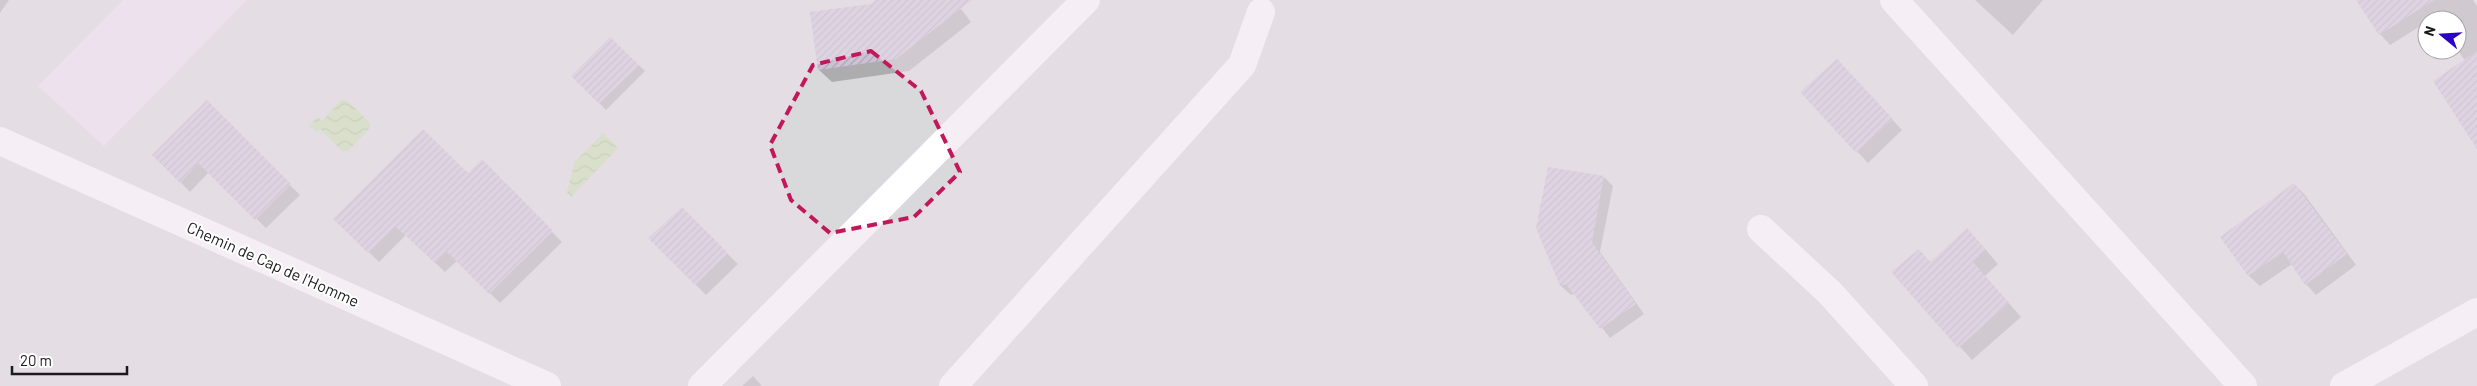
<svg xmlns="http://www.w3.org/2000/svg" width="2477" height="386" font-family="Barlow,sans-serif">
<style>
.residential{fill:#d9d8da;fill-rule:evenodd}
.water{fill:url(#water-waves)}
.shadow{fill:#0003}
.building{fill:url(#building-hatch)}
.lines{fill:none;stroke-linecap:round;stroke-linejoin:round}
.minor{stroke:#fff;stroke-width:28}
.marked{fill:none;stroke:#c2185b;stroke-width:4;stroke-dasharray:10 6;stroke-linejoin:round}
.labels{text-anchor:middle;stroke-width:4;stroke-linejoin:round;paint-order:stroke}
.street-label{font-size:16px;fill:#1b1b1b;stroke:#fff}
</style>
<defs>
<pattern id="water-waves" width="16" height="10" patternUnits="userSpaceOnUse" patternTransform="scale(1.25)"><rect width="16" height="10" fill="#c1dba1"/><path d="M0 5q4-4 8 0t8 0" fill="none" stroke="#a5bb8a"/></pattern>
<pattern id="building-hatch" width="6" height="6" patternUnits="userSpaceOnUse" patternTransform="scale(1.25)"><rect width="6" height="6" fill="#cdc1d4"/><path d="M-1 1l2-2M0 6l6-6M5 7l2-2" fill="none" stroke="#afa5b5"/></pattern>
</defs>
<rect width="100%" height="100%" fill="#ece1ed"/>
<path class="residential" d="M0,0H123L38,86L104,146L247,0H2477V386H0ZM2427,20H2457V50H2427Z"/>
<g class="water">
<polygon points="341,100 348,101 370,123 370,128 348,151 342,151 320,129 317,132 309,126 317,117 322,121"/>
<polygon points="603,133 618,148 571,197 567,193 574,163"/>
</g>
<g class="shadow">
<polygon points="0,0 9,0 0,13"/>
<polygon points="878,0 954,0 971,22 909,71 832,82 819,70 812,13 872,5"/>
<polygon points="1975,0 2043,0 2013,35"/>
<polygon points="2358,0 2473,0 2477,6 2477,128 2465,61 2457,49 2457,20 2437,20 2435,17 2390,45 2380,34"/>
<polygon points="610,38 645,71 606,110 573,76"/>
<polygon points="1847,71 1902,130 1868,163 1802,92"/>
<polygon points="207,102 300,195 266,228 209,172 190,192 154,155"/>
<polygon points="482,161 562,242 500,303 457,261 445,272 406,235 379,262 335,219 468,175"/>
<polygon points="1604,177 1613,186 1600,252 1644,314 1610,338 1575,293 1571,295 1561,286 1537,228"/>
<polygon points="2294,184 2305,195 2356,265 2316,295 2306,284 2292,264 2260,286 2249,276 2222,237"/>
<polygon points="682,209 738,264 706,295 650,238"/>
<polygon points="1980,243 1998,264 1985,276 2021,317 1972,360 1893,273 1919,250 1931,263"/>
<polygon points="753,376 762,386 742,386"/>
</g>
<g class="building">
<polygon points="876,0 972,0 896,59 818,70 810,12 871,4"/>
<polygon points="2356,0 2434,0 2379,35"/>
<polygon points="610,37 639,65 599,104 571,76"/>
<polygon points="2477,51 2477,149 2433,81"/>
<polygon points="1837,59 1893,119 1856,153 1800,92"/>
<polygon points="207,100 291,184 255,220 198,163 180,183 152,155"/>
<polygon points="423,129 468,173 482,159 553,231 489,294 447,252 435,263 395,226 368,253 333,219"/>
<polygon points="1548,167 1604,176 1592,242 1636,304 1600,329 1566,284 1560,286 1536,228"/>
<polygon points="2294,183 2347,254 2305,285 2283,252 2248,276 2220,237"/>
<polygon points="682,207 728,253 695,285 648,238"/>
<polygon points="1967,228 1986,250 1973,262 2009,303 1958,348 1891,272 1919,249 1930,262"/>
</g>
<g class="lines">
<g class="minor">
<polyline points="1894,0 2243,386"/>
<polyline points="0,141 547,386"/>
<polyline points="1761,229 1830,293 1914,386"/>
<polyline points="702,386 1086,0"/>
<polyline points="953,386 1242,65 1261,12"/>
<polyline points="2344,386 2477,312"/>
</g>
</g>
<path d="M0 0H2477V386H0ZM871,51L921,91L960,172L914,217L830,233L791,200L770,145L813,65Z" fill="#ece1ed" fill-opacity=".55" fill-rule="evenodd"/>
<path class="marked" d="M871,51L921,91L960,172L914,217L830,233L791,200L770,145L813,65Z"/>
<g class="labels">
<g class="street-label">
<text transform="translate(273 264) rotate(24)" y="6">Chemin de Cap de l'Homme</text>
</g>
</g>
<g transform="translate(2442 35) rotate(288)"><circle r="24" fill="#ffffff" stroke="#a4a4a4"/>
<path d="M0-4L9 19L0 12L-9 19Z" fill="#2c01c6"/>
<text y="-8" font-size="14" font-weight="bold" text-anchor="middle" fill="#1b1b1b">N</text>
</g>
<path d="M12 366v8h115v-8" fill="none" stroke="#1b1b1b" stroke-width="2.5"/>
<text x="20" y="366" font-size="15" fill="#1b1b1b" stroke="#ffffff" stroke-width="4" paint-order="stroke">20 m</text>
</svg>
